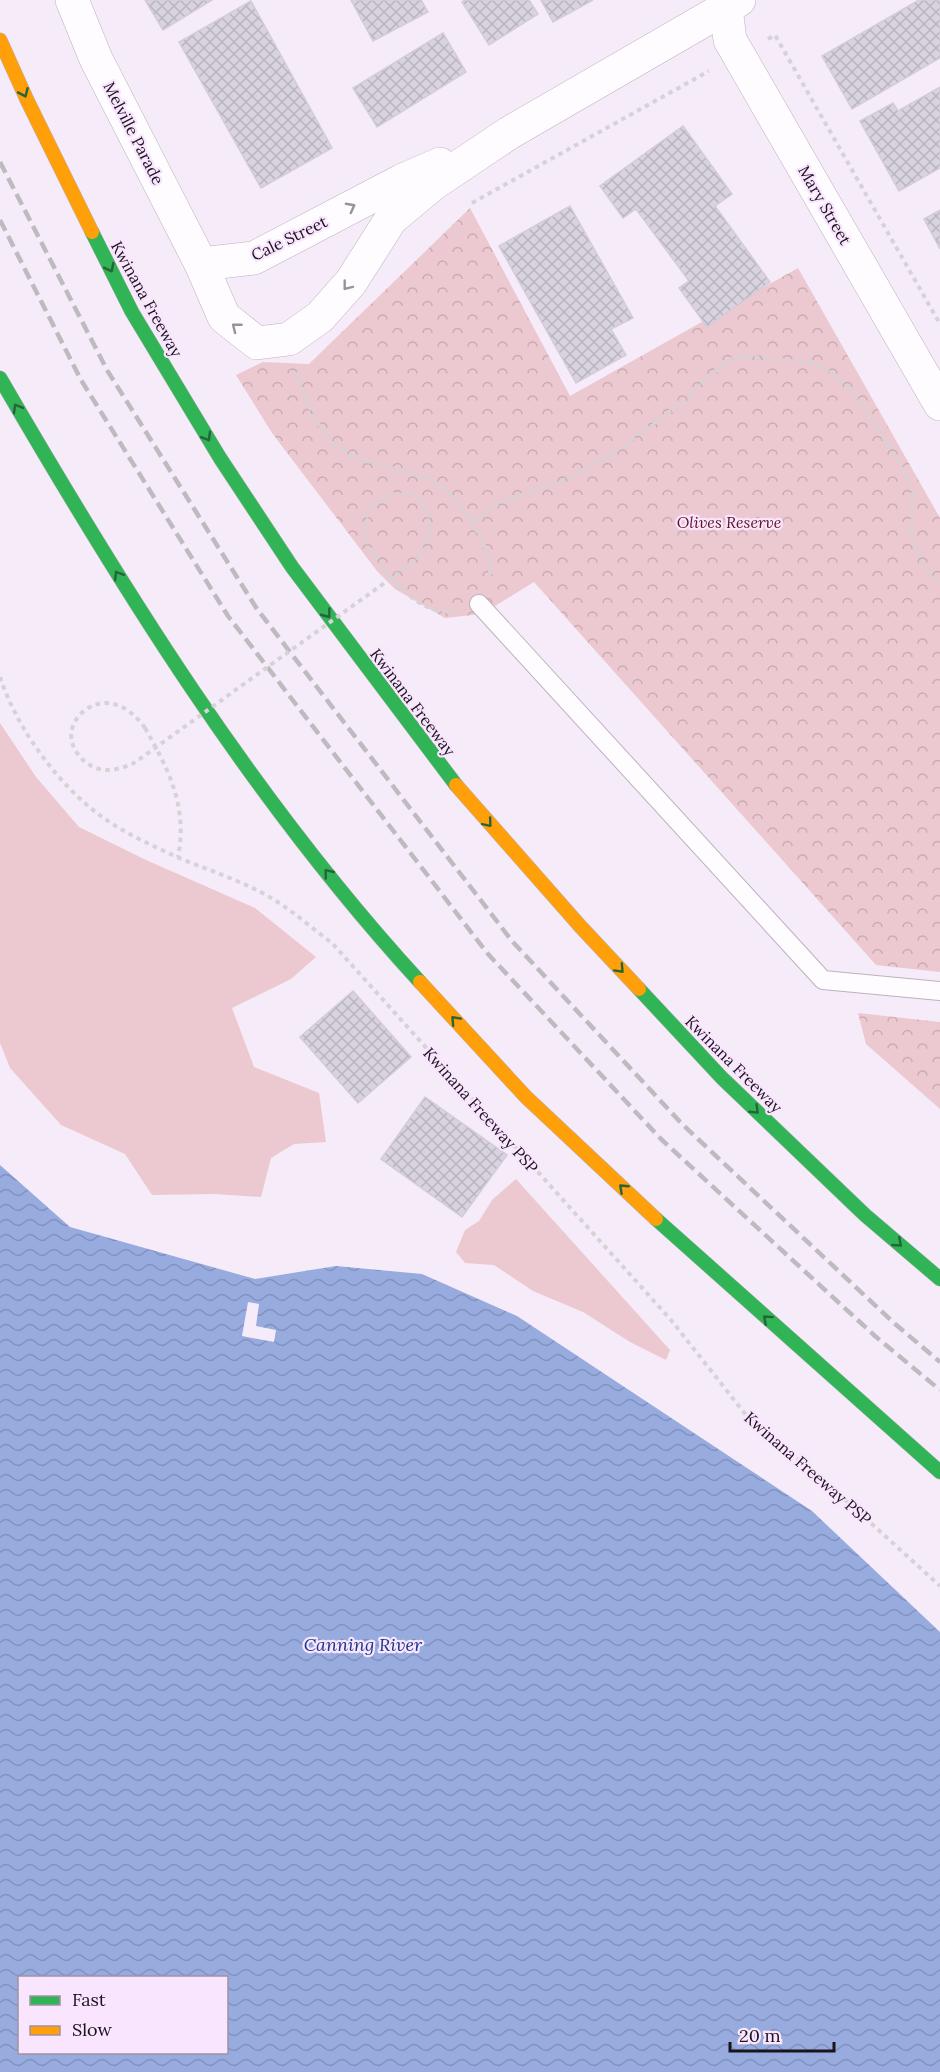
<svg xmlns="http://www.w3.org/2000/svg" width="940" height="2072" font-family="Lora,serif">
<style>
.green{fill:#ecc8d0}
.forest{fill:url(#forest-crowns)}
.water{fill:url(#water-waves);fill-rule:evenodd}
.pier{fill:#f6ebf8}
.building{fill:url(#building-cross-hatch);stroke:#d3cdd9;stroke-width:1.5}
.lines{fill:none;stroke-linecap:round;stroke-linejoin:round}
.lane-casing{stroke:#bcb2be;stroke-width:20}
.street-casing{stroke:#bcb2be;stroke-width:34}
.fast-casing{stroke:#bcb2be;stroke-width:15}
.slow-casing{stroke:#bcb2be;stroke-width:15}
.path{stroke:#d6d2d6;stroke-width:4;stroke-dasharray:4.5 4.5;stroke-linecap:butt}
.lane{stroke:#fefcfe;stroke-width:18}
.street{stroke:#fefcfe;stroke-width:33}
.fast{stroke:#30b455;stroke-width:14}
.slow{stroke:#ff9f0a;stroke-width:14}
.rail{stroke:#bebbbf;stroke-width:4.5;stroke-dasharray:12 6;stroke-linecap:butt}
.path-bridge{stroke:#d6d2d6;stroke-width:4;stroke-dasharray:4.5 4.5;stroke-linecap:butt}
.oneway{stroke:#26643a}
.oneway2{stroke:#989399}
.labels{text-anchor:middle;stroke-width:4.5;stroke-linejoin:round;paint-order:stroke}
.street-label{font-size:16px;fill:#1b131e;stroke:#f9e5fe}
.park-label{font-size:16px;font-style:italic;fill:#621223;stroke:#f9e5fe}
.water-label{font-size:18px;font-style:italic;fill:#173889;stroke:#f9e5fe}
</style>
<defs>
<pattern id="forest-crowns" width="20" height="18" patternUnits="userSpaceOnUse" patternTransform="scale(1.5)"><rect width="20" height="18" fill="#ecc8d0"/><path d="M2 6a3 3 0 1 1 6 0M12 15a3 3 0 1 1 6 0" fill="none" stroke="#caabb2"/></pattern>
<pattern id="water-waves" width="16" height="10" patternUnits="userSpaceOnUse" patternTransform="scale(1.5)"><rect width="16" height="10" fill="#97abdf"/><path d="M0 5q4-4 8 0t8 0" fill="none" stroke="#8292bf"/></pattern>
<pattern id="building-cross-hatch" width="8" height="8" patternUnits="userSpaceOnUse" patternTransform="scale(1.5)"><rect width="8" height="8" fill="#d9d3e0"/><path d="M0 0l8 8M0 8l8-8" fill="none" stroke="#bab4c0"/></pattern>
</defs>
<rect width="100%" height="100%" fill="#f6ebf8"/>
<g class="green">
<polygon points="0,723 36,777 79,827 146,860 255,908 316,957 291,979 232,1008 254,1067 319,1093 326,1142 294,1144 271,1158 261,1197 214,1194 152,1195 125,1154 61,1125 10,1068 0,1043"/>
<polygon points="516,1179 670,1350 666,1360 630,1342 583,1312 533,1291 494,1265 465,1263 456,1252 465,1230 479,1221 492,1200"/>
</g>
<g class="forest">
<polygon points="470,208 570,396 798,268 940,518 940,972 876,965 534,582 482,614 445,618 395,589 377,571 272,433 236,375 263,362 309,364"/>
<polygon points="858,1013 940,1022 940,1109 866,1044"/>
</g>
<path class="water" d="M0,1165L70,1227L255,1279L336,1266L422,1274L517,1316L812,1511L940,1632V2072H0ZM20,1978H226V2052H20Z"/>
<polygon class="pier" points="248,1302 259,1304 256,1326 276,1330 274,1342 242,1336"/>
<g class="building">
<polygon points="145,0 212,0 163,30"/>
<polygon points="351,0 421,0 428,12 373,41"/>
<polygon points="465,0 529,0 538,14 489,45 462,2"/>
<polygon points="541,0 593,0 553,22"/>
<polygon points="919,0 940,0 940,58 852,109 822,56"/>
<polygon points="251,1 332,148 261,188 179,42"/>
<polygon points="443,33 466,72 377,127 353,88"/>
<polygon points="940,87 940,168 899,191 860,121 893,103 898,111"/>
<polygon points="683,126 732,194 715,206 770,282 707,327 679,288 689,281 636,209 623,218 600,186"/>
<polygon points="570,206 633,318 611,329 626,355 576,383 499,246"/>
<polygon points="940,210 940,249 924,219"/>
<polygon points="353,991 411,1057 358,1103 300,1037"/>
<polygon points="425,1097 507,1155 462,1217 381,1159"/>
</g>
<g class="lines">
<defs>
<polyline id="lane" points="479,604 823,980 940,991"/>
<g id="street">
<polyline points="72,0 96,59 201,264 224,317 257,343 289,339 320,317 351,282 391,219 433,184 509,133 739,0"/>
<polyline points="725,0 730,40 940,404"/>
<polyline points="201,264 254,258 401,181 440,164"/>
</g>
<g id="fast">
<polyline points="92,232 132,312 220,458 292,567 456,785"/>
<path d="M0,378C123,590 254,801 420,982"/>
<polyline points="639,989 722,1078 865,1215 940,1279"/>
<polyline points="656,1219 940,1472"/>
</g>
<g id="slow">
<polyline points="0,40 27,100 92,232"/>
<polyline points="456,785 580,926 639,989"/>
<polyline points="420,982 526,1097 656,1219"/>
</g>
</defs>
<use href="#lane" class="lane-casing"/>
<use href="#street" class="street-casing"/>
<use href="#fast" class="fast-casing"/>
<use href="#slow" class="slow-casing"/>
<g class="path">
<polyline points="768,39 775,35 940,324"/>
<polyline points="472,203 709,71"/>
<path d="M297,372C307,400 314,428 339,447C367,467 399,467 429,480C451,490 467,512 478,533C486,549 493,562 489,581"/>
<polyline points="472,522 501,502 564,480 607,457 680,404 723,364 732,359 745,356 809,363 821,367 841,380 856,396 902,466 913,493 911,530 913,541 919,558 933,577 940,583"/>
<path d="M385,570C404,591 422,614 454,611"/>
<path d="M0,677C16,727 58,785 101,816C124,833 151,845 177,857C210,871 243,881 273,899C294,912 313,929 332,943L671,1320L746,1415L840,1495L940,1586"/>
<path d="M145,728C169,770 188,808 178,857"/>
</g>
<use href="#lane" class="lane"/>
<use href="#street" class="street"/>
<use href="#fast" class="fast"/>
<use href="#slow" class="slow"/>
<g class="rail">
<polyline points="0,162 107,370 257,609 512,941 683,1125 894,1323 940,1362"/>
<polyline points="0,220 81,380 228,616 488,954 661,1139 875,1336 940,1390"/>
</g>
<path class="path-bridge" d="M145,728C131,708 108,694 85,710C79,715 74,721 72,729C67,749 87,770 107,770C116,770 126,767 134,763L411,564C426,549 438,526 424,505C421,500 416,496 410,495C383,488 358,511 366,538C369,550 379,560 385,570"/>
</g>
<defs><path id="oneway-chevron" d="M-2-3.5L2.5 0L-2 3.5" fill="none" stroke-width="1.6" stroke-linecap="round" stroke-linejoin="round" transform="scale(1.5)"/></defs>
<g class="oneway">
<use href="#oneway-chevron" transform="translate(24 93) rotate(66)"/>
<use href="#oneway-chevron" transform="translate(110 268) rotate(63)"/>
<use href="#oneway-chevron" transform="translate(17 408) rotate(-120)"/>
<use href="#oneway-chevron" transform="translate(207 437) rotate(59)"/>
<use href="#oneway-chevron" transform="translate(118 575) rotate(-122)"/>
<use href="#oneway-chevron" transform="translate(327 614) rotate(53)"/>
<use href="#oneway-chevron" transform="translate(488 823) rotate(50)"/>
<use href="#oneway-chevron" transform="translate(328 873) rotate(-129)"/>
<use href="#oneway-chevron" transform="translate(620 969) rotate(47)"/>
<use href="#oneway-chevron" transform="translate(455 1020) rotate(-133)"/>
<use href="#oneway-chevron" transform="translate(755 1110) rotate(44)"/>
<use href="#oneway-chevron" transform="translate(623 1188) rotate(-137)"/>
<use href="#oneway-chevron" transform="translate(898 1243) rotate(41)"/>
<use href="#oneway-chevron" transform="translate(767 1319) rotate(-138)"/>
</g>
<g class="oneway2">
<use href="#oneway-chevron" transform="translate(351 207) rotate(-28)"/>
<use href="#oneway-chevron" transform="translate(347 286) rotate(128)"/>
<use href="#oneway-chevron" transform="translate(236 327) rotate(-142)"/>
</g>
<g class="labels">
<g class="street-label">
<text transform="translate(134 133) rotate(63)" y="6">Melville Parade</text>
<text transform="translate(825 205) rotate(60)" y="6">Mary Street</text>
<text transform="translate(289 238) rotate(-26)" y="6">Cale Street</text>
<text transform="translate(147 299) rotate(61)" y="6">Kwinana Freeway</text>
<text transform="translate(413 702) rotate(53)" y="6">Kwinana Freeway</text>
<text transform="translate(734 1064) rotate(45)" y="6">Kwinana Freeway</text>
<text transform="translate(481 1110) rotate(48)" y="6">Kwinana Freeway PSP</text>
<text transform="translate(808 1468) rotate(41)" y="6">Kwinana Freeway PSP</text>
</g>
<g class="park-label">
<text x="729" y="528">Olives Reserve</text>
</g>
<g class="water-label">
<text x="363" y="1651">Canning River</text>
</g>
</g>
<rect x="18" y="1976" width="210" height="78" fill="#f9e5fe" stroke="#a091a4" stroke-width="1.5"/>
<rect x="30" y="1996" width="30" height="9" fill="#30b455" stroke="#a091a4" stroke-width="1.5"/>
<text x="72" y="2006" font-size="18" fill="#1b131e">Fast</text>
<rect x="30" y="2026" width="30" height="9" fill="#ff9f0a" stroke="#a091a4" stroke-width="1.5"/>
<text x="72" y="2036" font-size="18" fill="#1b131e">Slow</text>
<path d="M730 2042v9h104v-9" fill="none" stroke="#1b131e" stroke-width="3"/>
<text x="739" y="2042" font-size="18" fill="#1b131e" stroke="#f9e5fe" stroke-width="4.5" paint-order="stroke">20 m</text>
</svg>
